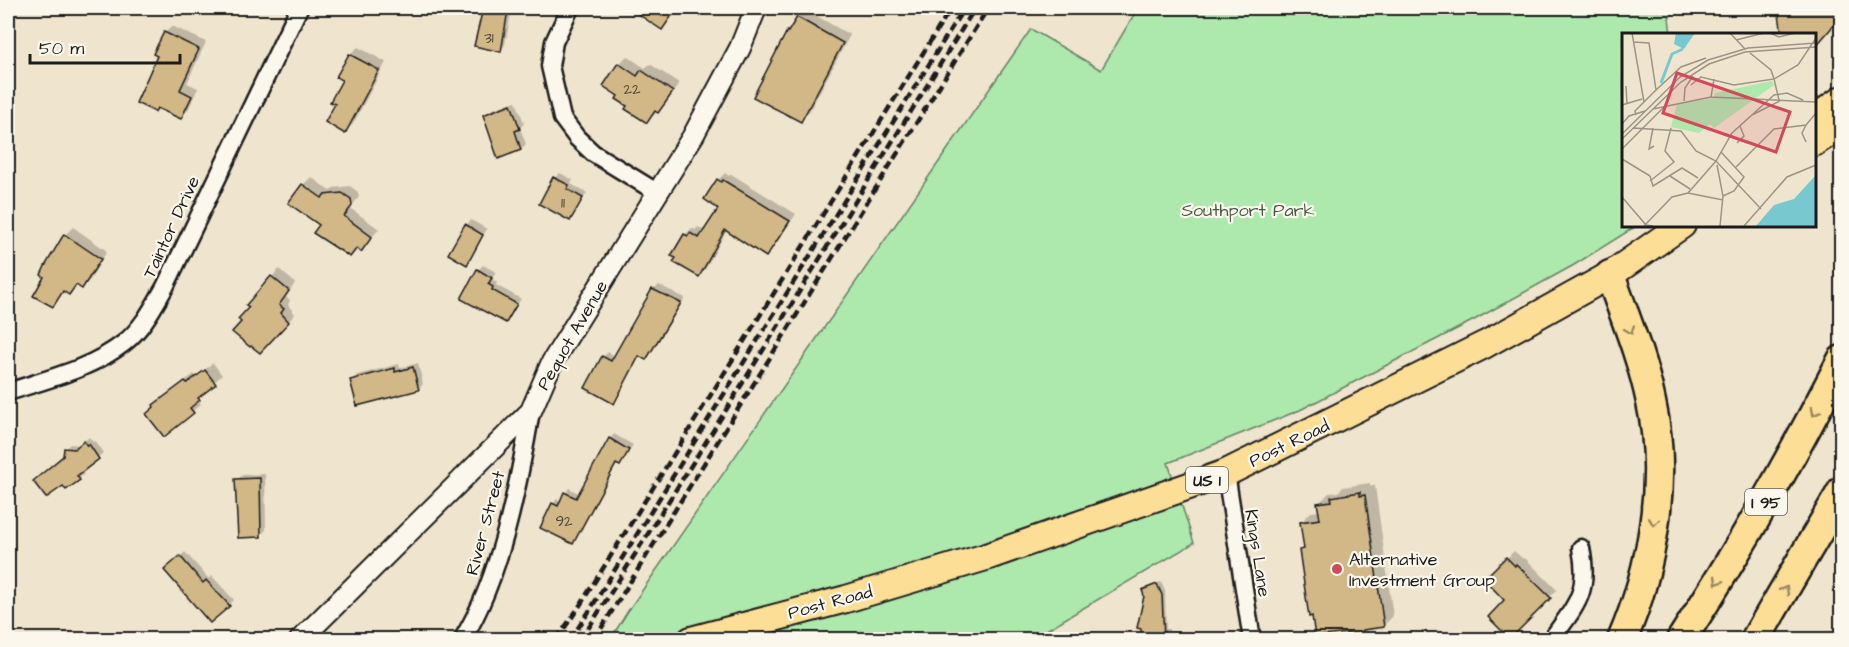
<svg xmlns="http://www.w3.org/2000/svg" width="1849" height="647" font-family="'Architects Daughter',sans-serif">
<style>
.green{fill:#ade8ad;stroke:#648264;stroke-width:1.5}
.shadow{fill:#0003}
.building{fill:#d2b787;stroke:#1c1c1c;stroke-width:1.5}
.lines{fill:none;stroke-linecap:round;stroke-linejoin:round}
.minor-casing{stroke:#1c1c1c;stroke-width:21}
.tertiary-casing{stroke:#1c1c1c;stroke-width:24}
.primary-casing{stroke:#1c1c1c;stroke-width:30}
.motorway-casing{stroke:#1c1c1c;stroke-width:33}
.minor{stroke:#fbf7ec;stroke-width:16}
.tertiary{stroke:#fbf7ec;stroke-width:20}
.primary{stroke:#fcde96;stroke-width:26}
.motorway{stroke:#fcde96;stroke-width:28}
.rail{stroke:#1c1c1c;stroke-width:4.5;stroke-dasharray:9 4.5;stroke-linecap:butt}
.oneway{stroke:#97875f}
.poi-dot{fill:#d1495b;stroke:#fbf7ec;stroke-width:2}
.labels{text-anchor:middle;stroke-width:4.5;stroke-linejoin:round;paint-order:stroke}
.number-label{font-size:15px;fill:#4a4337}
.shield{fill:#fbf7ec;stroke:#5f5e5a;stroke-width:1.5}
.shield-label{font-size:16px;font-weight:bold;fill:#1c1c1c}
.park-label{font-size:18px;fill:#485948;stroke:#fbf7ec}
.street-label{font-size:18px;fill:#1c1c1c;stroke:#fbf7ec}
.poi-label{font-size:18px;fill:#1c1c1c;stroke:#fbf7ec;text-anchor:start}
.inset-river{fill:none;stroke:#77c9cf;stroke-width:3}
.inset-road{fill:none;stroke:#9b9487;stroke-width:1.5}
.view{fill:#d1495b;fill-opacity:0.15;stroke:#d1495b;stroke-width:3}
.inset-edge{fill:none;stroke:#1c1c1c;stroke-width:3}
</style>
<rect width="100%" height="100%" fill="#efe4ce"/>
<filter id="ink" filterUnits="userSpaceOnUse"><feTurbulence type="fractalNoise" baseFrequency=".0167" numOctaves="2"/><feDisplacementMap in="SourceGraphic" scale="12" xChannelSelector="R" yChannelSelector="G"/><feConvolveMatrix kernelMatrix="1 2 1 2 8 2 1 2 1" color-interpolation-filters="sRGB"/></filter>
<g filter="url(#ink)">
<polygon class="green" points="1138,8 1675,8 1669,18 1671,34 1624,34 1624,225 1638,225 1574,265 1476,319 1300,410 1168,463 1194,543 1031,639 610,640 628,611 1031,29 1101,70"/>
<g class="shadow">
<polygon points="485,8 512,8 505,45 500,50 476,45"/>
<polygon points="632,8 677,8 662,28"/>
<polygon points="1779,8 1842,8 1842,22 1835,23 1820,39 1814,39 1814,34 1783,34"/>
<polygon points="806,10 850,35 809,112 801,120 792,28 798,17"/>
<polygon points="172,26 206,42 187,83 198,88 188,110 181,117 158,107 155,110 159,55 165,33"/>
<polygon points="358,47 386,62 353,124 345,132 337,104 344,80 338,76 350,54"/>
<polygon points="627,56 645,68 650,64 679,83 666,104 647,121 629,106 619,64"/>
<polygon points="516,101 524,123 520,128 526,144 521,149 485,115 490,110"/>
<polygon points="560,173 573,180 571,184 587,193 570,219 541,203 555,178"/>
<polygon points="725,173 729,176 731,174 796,214 773,248 766,255 727,230 706,268 699,275 685,235 692,228 695,230 698,227 706,231 720,209 718,180"/>
<polygon points="311,177 330,191 333,188 350,186 358,192 359,197 350,208 379,229 361,250 358,247 350,255 321,224 303,185"/>
<polygon points="471,220 487,229 471,258 466,263 466,225"/>
<polygon points="73,227 107,251 90,280 82,287 77,284 69,293 65,290 52,305 46,267 65,235"/>
<polygon points="483,265 496,272 492,279 497,282 496,285 521,299 505,322 478,270"/>
<polygon points="279,269 295,283 286,297 290,300 288,305 295,314 285,326 243,322 272,277"/>
<polygon points="659,285 685,298 651,353 646,358 641,355 618,397 613,402 603,357 608,352 615,356 654,290"/>
<polygon points="213,363 222,375 206,390 207,391 197,400 201,404 164,435 163,398 194,374 196,377"/>
<polygon points="418,363 423,384 418,389 352,380 357,375 399,364 400,368"/>
<polygon points="614,434 633,445 624,460 620,464 618,463 577,537 572,542 553,504 557,499 561,501 569,488 580,494 610,439"/>
<polygon points="89,437 93,442 95,441 103,453 81,471 84,474 79,479 65,456 65,449 70,444 80,445"/>
<polygon points="265,474 266,530 260,535 237,480 242,475"/>
<polygon points="1370,483 1370,486 1375,486 1393,616 1383,626 1369,628 1359,637 1301,550 1305,546 1301,522 1311,512 1320,511 1319,503 1329,493 1338,492 1343,487"/>
<polygon points="1514,551 1523,559 1525,558 1557,590 1510,637 1506,600 1486,579"/>
<polygon points="185,552 209,579 212,576 234,600 229,605 166,570"/>
<polygon points="1161,582 1165,591 1166,629 1169,629 1170,640 1144,640 1143,627 1146,595 1144,590 1147,587"/>
<polygon points="1067,634 1068,638 1074,635 1076,640 1056,640"/>
</g>
<g class="building">
<polygon points="483,8 508,10 501,52 474,46"/>
<polygon points="629,8 677,8 662,30"/>
<polygon points="1778,8 1842,8 1842,24 1834,25 1815,47 1815,34 1782,34"/>
<polygon points="797,17 843,43 801,122 753,97 787,31 788,32"/>
<polygon points="164,32 199,49 180,90 192,96 181,119 157,108 155,112 136,103 157,56 153,54"/>
<polygon points="349,54 379,70 345,134 325,122 335,104 330,102 342,80 336,77"/>
<polygon points="618,63 637,76 641,70 673,92 658,113 655,111 647,123 625,109 627,106 616,99 618,96 603,86"/>
<polygon points="511,104 520,129 515,131 521,150 498,159 483,115"/>
<polygon points="553,177 569,185 567,189 583,198 570,221 539,204"/>
<polygon points="717,179 721,182 723,180 790,221 766,257 725,230 699,277 673,262 676,258 671,256 684,234 688,236 690,233 699,238 718,209 704,199"/>
<polygon points="302,184 322,198 324,195 342,193 351,199 352,206 344,216 372,237 361,252 357,248 350,257 313,233 319,225 288,203"/>
<polygon points="465,224 483,235 467,265 448,254"/>
<polygon points="64,234 101,259 82,289 76,285 69,295 63,291 53,307 33,296 44,277 41,275 45,266"/>
<polygon points="477,269 492,278 488,284 493,287 492,290 517,304 506,323 461,299"/>
<polygon points="271,276 289,291 279,305 284,309 281,313 289,322 260,353 251,346 250,347 232,332 241,322 238,319 249,307 246,305"/>
<polygon points="652,289 681,303 646,360 639,356 614,404 585,388 602,356 611,361"/>
<polygon points="413,367 419,390 357,406 350,380 395,368 395,372"/>
<polygon points="205,370 216,384 198,398 200,400 190,408 194,413 164,437 146,414 154,407 153,405 185,381 187,383"/>
<polygon points="609,438 629,450 620,466 616,464 573,544 540,528 552,503 558,506 564,492 576,498"/>
<polygon points="84,441 87,446 89,444 99,459 77,476 80,480 66,490 63,486 46,498 33,481 63,456 64,448 74,449"/>
<polygon points="260,478 261,537 238,538 235,479"/>
<polygon points="1360,492 1360,496 1365,495 1384,627 1363,630 1360,639 1348,633 1315,637 1312,616 1309,617 1299,550 1304,549 1300,522 1320,519 1317,503 1332,501 1331,497"/>
<polygon points="180,556 203,583 206,580 230,606 210,623 164,570"/>
<polygon points="1506,557 1515,566 1516,564 1551,598 1510,639 1488,617 1504,600 1484,579"/>
<polygon points="1157,584 1162,595 1164,639 1142,639 1141,629 1137,628 1144,596 1142,590"/>
</g>
<g class="lines">
<defs>
<g id="minor">
<polyline points="570,8 554,42 550,66 562,118 577,138 593,153 658,193"/>
<path d="M8,392C47,379 91,369 124,343C142,329 154,306 165,287L299,8"/>
<polyline points="1226,473 1252,640"/>
<path d="M462,640C501,578 519,482 531,411"/>
<path d="M1551,640C1576,605 1590,593 1581,548"/>
</g>
<polyline id="tertiary" points="300,640 531,411 552,362 693,136 740,48 756,8"/>
<g id="primary">
<polyline points="1814,119 1842,99"/>
<polyline points="1814,143 1842,125"/>
<polyline points="691,640 846,599 986,557 1226,473 1486,344 1610,275 1682,225"/>
</g>
<g id="motorway">
<path d="M1610,275C1625,317 1642,358 1651,402C1668,479 1653,568 1622,640"/>
<path d="M1681,640C1740,549 1793,456 1842,360"/>
<polyline points="1755,640 1842,491"/>
</g>
</defs>
<use href="#minor" class="minor-casing"/>
<use href="#tertiary" class="tertiary-casing"/>
<use href="#primary" class="primary-casing"/>
<use href="#motorway" class="motorway-casing"/>
<use href="#minor" class="minor"/>
<use href="#tertiary" class="tertiary"/>
<use href="#primary" class="primary"/>
<use href="#motorway" class="motorway"/>
<g class="rail">
<polyline points="556,640 579,607 951,8"/>
<polyline points="570,640 588,613 964,8"/>
<polyline points="581,640 726,410 975,8"/>
<polyline points="594,640 988,8"/>
</g>
</g>
<defs><path id="oneway-chevron" d="M-2-3.5L2.5 0L-2 3.5" fill="none" stroke-width="1.6" stroke-linecap="round" stroke-linejoin="round" transform="scale(1.5)"/></defs>
<g class="oneway">
<use href="#oneway-chevron" transform="translate(1630 330) rotate(70)"/>
<use href="#oneway-chevron" transform="translate(1815 412) rotate(118)"/>
<use href="#oneway-chevron" transform="translate(1654 522) rotate(97)"/>
<use href="#oneway-chevron" transform="translate(1718 581) rotate(121)"/>
<use href="#oneway-chevron" transform="translate(1785 590) rotate(-60)"/>
</g>
</g>
<circle class="poi-dot" cx="1337" cy="569" r="6"/>
<g class="labels">
<g class="number-label">
<text x="489" y="43">31</text>
<text x="632" y="94">22</text>
<text x="563" y="208">11</text>
<text x="564" y="526">92</text>
</g>
<g class="shield">
<rect x="1186" y="467" width="42" height="26" rx="4.5"/>
<rect x="1745" y="489" width="42" height="26" rx="4.5"/>
</g>
<g class="shield-label">
<text x="1207" y="486">US 1</text>
<text x="1766" y="508">I 95</text>
</g>
<g class="park-label">
<text x="1248" y="216">Southport Park</text>
</g>
<g class="street-label">
<text transform="translate(171 227) rotate(-65)" y="6">Taintor Drive</text>
<text transform="translate(572 335) rotate(-60)" y="6">Pequot Avenue</text>
<text transform="translate(1289 443) rotate(-26)" y="6">Post Road</text>
<text transform="translate(485 523) rotate(-75)" y="6">River Street</text>
<text transform="translate(1258 553) rotate(81)" y="6">Kings Lane</text>
<text transform="translate(830 602) rotate(-15)" y="6">Post Road</text>
</g>
<g class="poi-label">
<text x="1349" y="565">Alternative<tspan x="1349" dy="21">Investment Group</tspan></text>
</g>
</g>
<g transform="translate(1622 33)">
<rect width="194" height="194" fill="#efe4ce"/>
<path d="M150,48L152,52L92,95L88,91L77,100L49,94L55,71L92,65L93,60Z" fill="#ade8ad"/>
<path d="M54,0H73L62,16L52,11ZM193,143V193H134L152,172L172,166Z" fill="#77c9cf"/>
<path class="inset-river" d="M39,50L50,21L61,16"/>
<path class="inset-road" d="M10,0L22,69M108,0L123,16M148,0L157,4L173,0M114,7L142,0M12,9L27,10L34,57M69,52L79,44L112,52L152,46L149,37L128,20M4,53L5,71M34,57L59,34L84,25M89,64L92,46M157,67L152,46L176,32L194,5M62,68L63,55L71,43M0,72L20,66M31,76L89,64L194,69M131,81L152,62L165,60L181,67M14,82L13,78L34,57M0,91L7,83L23,78M184,92L180,100L184,109M11,95L59,98L74,118L94,128L139,176M31,95L27,116L32,113M0,101L58,44L86,27L126,15L194,10M0,106L59,49L87,31L123,19L194,14M115,110L122,103L118,93M0,116L42,74M99,119L122,144L112,158L101,163M0,126L28,143M95,132L101,163L98,193M114,134L152,96L184,92L194,80M28,143L31,153L60,135L76,145M48,143L68,156M28,148L52,129L43,118L49,95M66,160L101,167M0,164L24,192L31,193M22,193L50,164L66,160L94,128L110,100L130,82L158,68M122,193L165,144L194,132"/>
<path class="view" d="M55,40L168,79L154,119L41,80Z"/>
<rect width="194" height="194" class="inset-edge"/>
</g>
<rect width="1849" height="647" fill="none" stroke="#fbf7ec" stroke-width="30"/>
<rect x="15" y="15" width="1819" height="617" fill="none" stroke="#1c1c1c" stroke-width="2" filter="url(#ink)"/>
<path d="M30 54v9h150v-9" fill="none" stroke="#1c1c1c" stroke-width="3"/>
<text x="39" y="54" font-size="18" fill="#1c1c1c" stroke="#fbf7ec" stroke-width="4.5" paint-order="stroke">50 m</text>
</svg>
